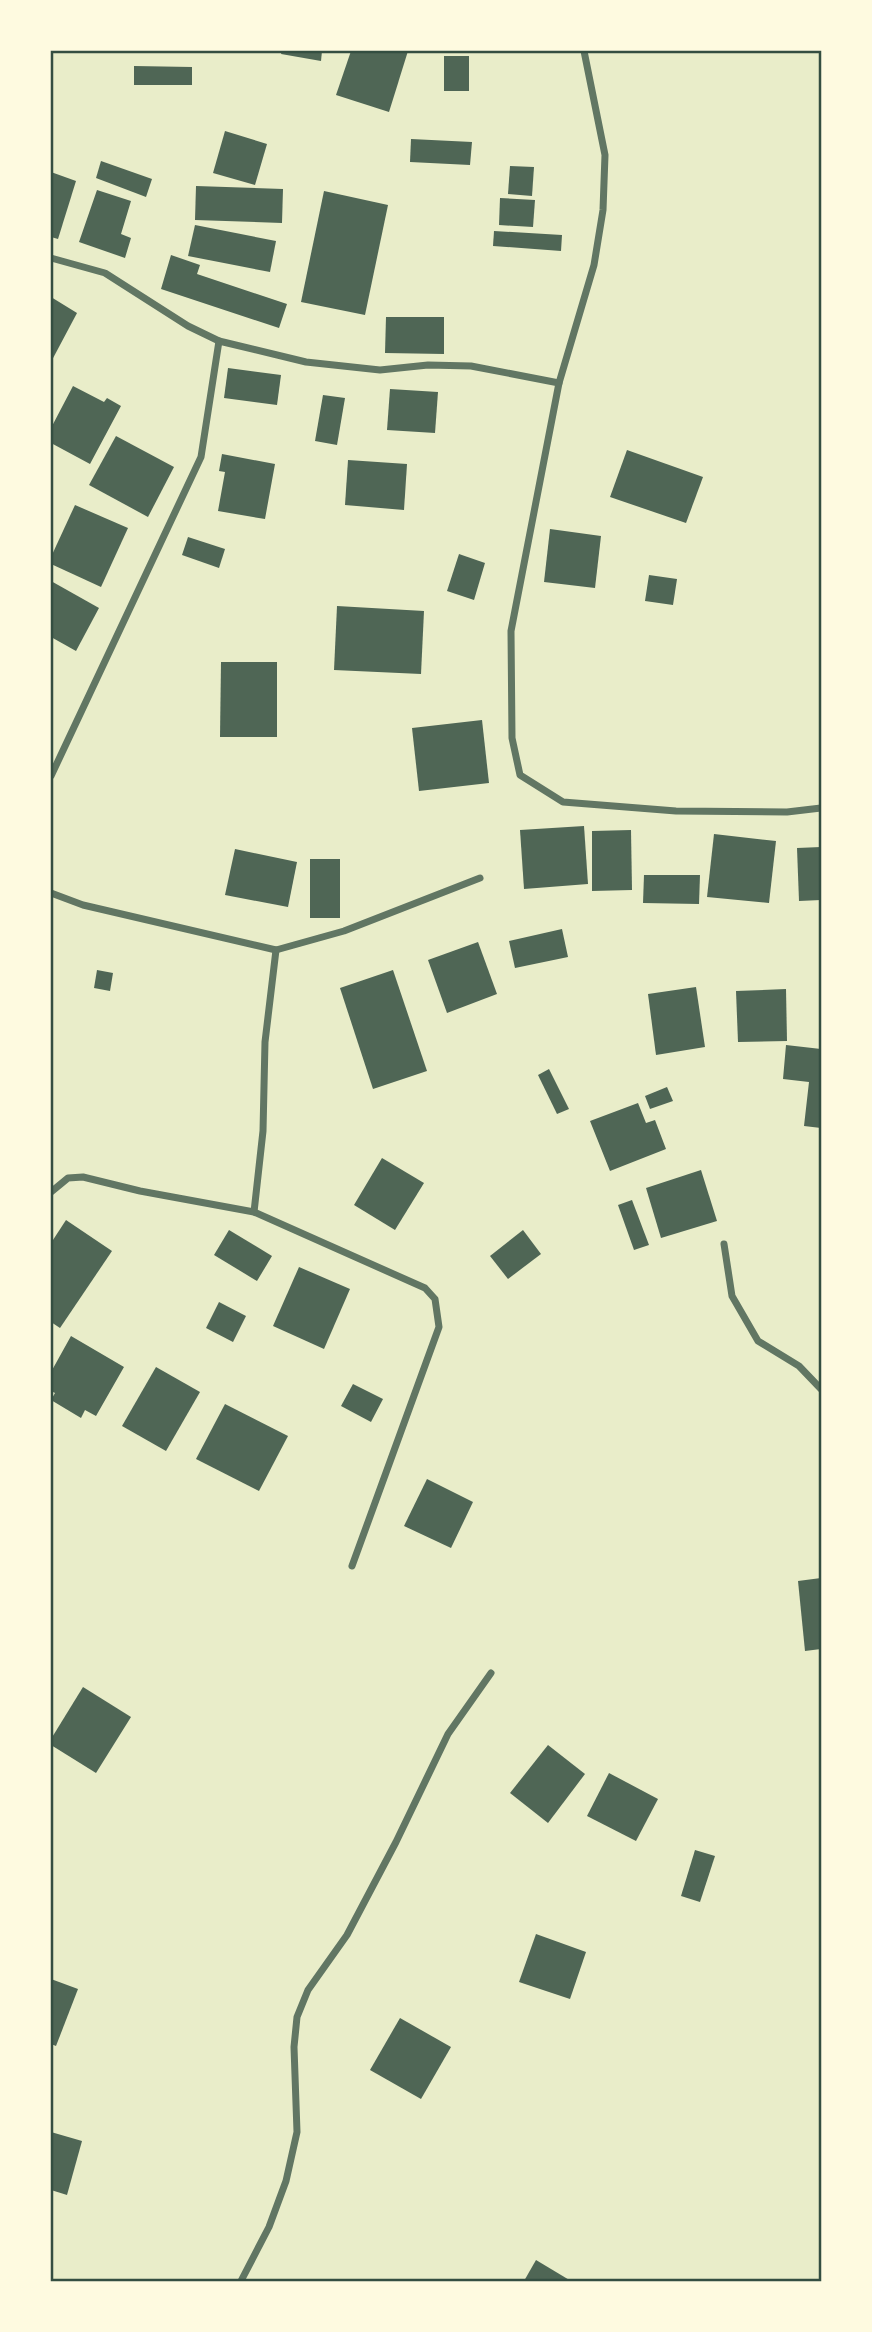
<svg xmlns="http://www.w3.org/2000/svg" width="872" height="2332" font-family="'IBM Plex Sans',sans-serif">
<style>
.building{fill:#4f6655}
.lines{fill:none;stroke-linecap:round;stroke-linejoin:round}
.minor{stroke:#617663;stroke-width:7}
.neatline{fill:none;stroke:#344e41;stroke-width:2.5}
</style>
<rect width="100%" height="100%" fill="#e9edc9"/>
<g class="building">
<polygon points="282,51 322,51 321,61 281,54"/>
<polygon points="351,51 408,51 389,112 336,95"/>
<rect x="444" y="56" width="25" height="35"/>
<polygon points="134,66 192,67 192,85 134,85"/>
<polygon points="225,131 267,144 255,185 213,173"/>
<polygon points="411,139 472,142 470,165 410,162"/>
<polygon points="101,161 152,179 146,197 96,178"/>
<polygon points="510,166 534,167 532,196 508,194"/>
<polygon points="51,172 76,181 58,239 51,237"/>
<polygon points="196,186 283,189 282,223 195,220"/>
<polygon points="97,190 131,201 121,234 131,238 125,258 79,242"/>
<polygon points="324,191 388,205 365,315 301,302"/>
<polygon points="500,198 535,200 533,227 499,225"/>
<polygon points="195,225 276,241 270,272 188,256"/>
<polygon points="494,231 562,235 561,251 493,246"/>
<polygon points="171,255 200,265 197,274 287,304 279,328 161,289"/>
<polygon points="51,297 77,313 51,362"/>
<polygon points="386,317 444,317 444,354 385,353"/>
<polygon points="228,368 281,375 277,405 224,398"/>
<polygon points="73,386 104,402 107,398 121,406 90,464 51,443 51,428"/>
<polygon points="390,389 438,392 435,433 387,430"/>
<polygon points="323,395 345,398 337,445 315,441"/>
<polygon points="116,436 174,467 148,517 89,485"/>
<polygon points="627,450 703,477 686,523 610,497"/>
<polygon points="222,454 275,464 265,519 218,511 225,472 219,471"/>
<polygon points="348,460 407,464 404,510 345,505"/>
<polygon points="75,505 128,528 101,587 51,564 51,557"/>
<polygon points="550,529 601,536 595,588 544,582"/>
<polygon points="188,537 225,549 219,568 182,555"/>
<polygon points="459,554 485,563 474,600 447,591"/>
<polygon points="649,575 677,579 673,605 645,601"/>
<polygon points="51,581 99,608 76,651 51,637"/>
<polygon points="337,606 424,611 421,674 334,670"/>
<polygon points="221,662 277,662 277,737 220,737"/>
<polygon points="482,720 489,783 419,791 412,728"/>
<polygon points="584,826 588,884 524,889 520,830"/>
<polygon points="631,830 632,890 592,891 592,831"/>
<polygon points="714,834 776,841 769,903 707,897"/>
<polygon points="821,847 821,900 799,901 797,848"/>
<polygon points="235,849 297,862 288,907 225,895"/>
<rect x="310" y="859" width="30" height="59"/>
<polygon points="644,875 700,875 699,904 643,903"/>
<polygon points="562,929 568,957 515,968 509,941"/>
<polygon points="478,942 497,994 447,1013 428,960"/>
<polygon points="97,970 113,973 110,991 94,988"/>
<polygon points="393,970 427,1071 373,1089 340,988"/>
<polygon points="696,987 705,1047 656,1055 648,994"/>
<polygon points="786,989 787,1041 738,1042 736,991"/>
<polygon points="786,1045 821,1049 821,1128 804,1126 809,1082 783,1079"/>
<polygon points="549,1069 569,1109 557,1114 538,1075"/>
<polygon points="667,1087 673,1101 650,1109 645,1096"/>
<polygon points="638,1103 646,1123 655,1120 666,1149 610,1171 590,1121"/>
<polygon points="382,1158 424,1183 395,1230 354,1205"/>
<polygon points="701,1170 717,1221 661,1238 646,1188"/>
<polygon points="632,1200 649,1245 634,1250 618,1205"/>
<polygon points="66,1220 112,1251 60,1328 51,1322 51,1243"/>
<polygon points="229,1230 272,1256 257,1281 214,1255"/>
<polygon points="523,1230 541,1254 508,1279 490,1256"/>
<polygon points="299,1267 350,1289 324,1349 273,1326"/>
<polygon points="219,1302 246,1316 233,1342 206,1328"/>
<polygon points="71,1336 124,1367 96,1416 85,1410 81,1418 51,1400 55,1393 51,1391 51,1372"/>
<polygon points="156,1367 200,1392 166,1451 122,1426"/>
<polygon points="353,1384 383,1399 371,1422 341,1406"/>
<polygon points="225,1404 288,1436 259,1491 196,1459"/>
<polygon points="427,1479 473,1502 451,1548 404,1526"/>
<polygon points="821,1578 821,1649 805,1651 798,1581"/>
<polygon points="83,1687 131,1717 96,1773 51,1745 51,1739"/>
<polygon points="548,1745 585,1774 548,1823 510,1793"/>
<polygon points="609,1773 658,1799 636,1841 587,1816"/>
<polygon points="695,1850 715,1856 700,1902 681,1896"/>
<polygon points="536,1934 586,1952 570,1999 519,1982"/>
<polygon points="51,1979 78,1989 56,2046 51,2044"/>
<polygon points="400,2018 451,2047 421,2099 370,2070"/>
<polygon points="51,2132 82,2141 67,2195 51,2190"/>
<polygon points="536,2260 571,2281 524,2281"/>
</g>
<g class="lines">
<g class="minor">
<polyline points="584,51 605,155 603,210 594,265 559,383 511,631 512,738 520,775 563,802 676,811 787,812 821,808"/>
<polyline points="51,258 105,273 188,326 219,341"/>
<polyline points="51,776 201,457 219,341 306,362 380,370 428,365 471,366 559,383"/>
<polyline points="51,893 83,905 276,950 344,931 480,878"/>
<polyline points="51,1192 68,1178 83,1177 140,1191 254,1212 425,1288 435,1299 439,1327 352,1566"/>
<polyline points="254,1212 263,1131 265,1042 276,950"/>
<polyline points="724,1244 732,1296 758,1341 799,1366 821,1389"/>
<polyline points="241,2281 269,2227 286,2181 297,2132 294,2047 297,2017 308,1990 347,1935 396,1842 448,1734 491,1673"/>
</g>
</g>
<rect width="872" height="2332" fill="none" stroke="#fefae0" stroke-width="105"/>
<rect x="52" y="52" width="768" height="2228" class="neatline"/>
</svg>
